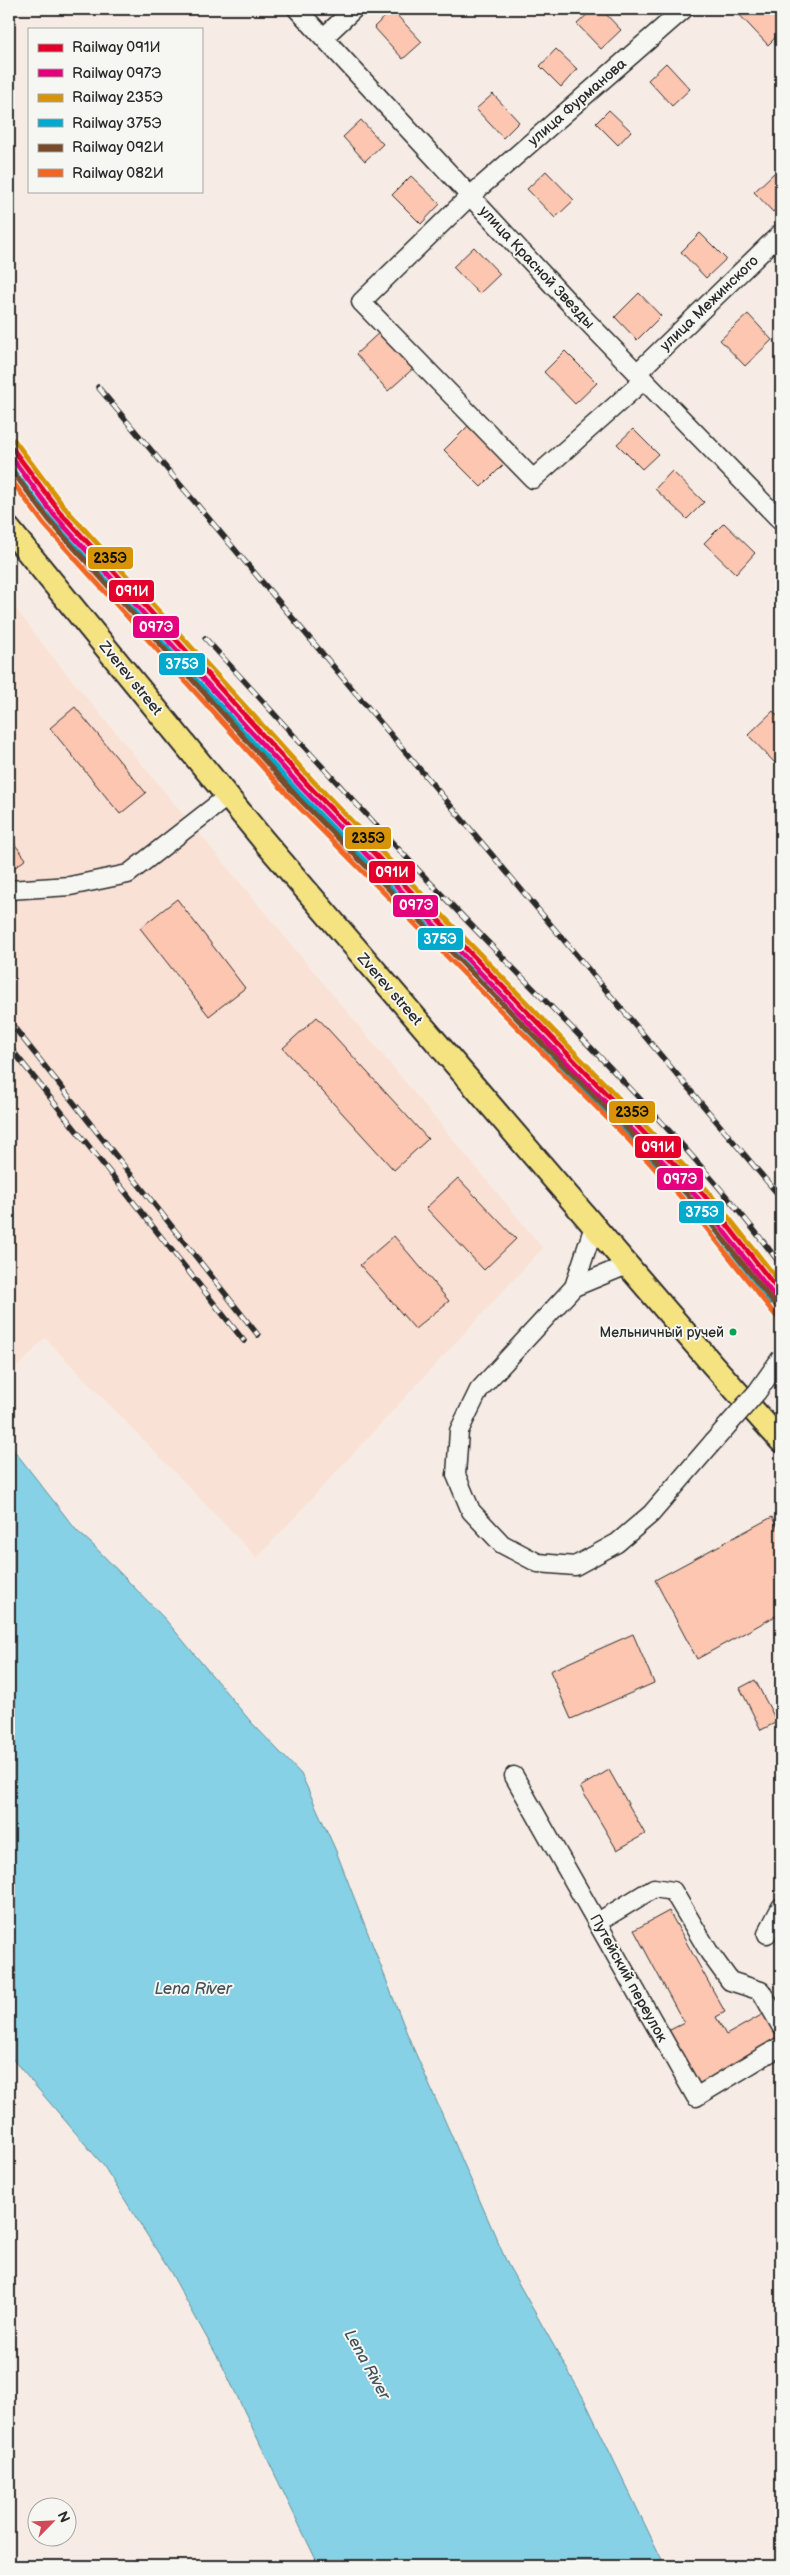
<svg xmlns="http://www.w3.org/2000/svg" width="790" height="2575" font-family="'Balsamiq Sans',sans-serif">
<style>
.built{fill:#f9e1d5}
.water{fill:#86d1e6;stroke:#628f9b}
.building{fill:#fdc6b1;stroke:#2b2b2b}
.lines{fill:none;stroke-linecap:round;stroke-linejoin:round}
.minor-casing{stroke:#2b2b2b;stroke-width:21}
.major-casing{stroke:#2b2b2b;stroke-width:26}
.minor{stroke:#f6f6f2;stroke-width:18}
.major{stroke:#f5e382;stroke-width:22}
.rail-casing{stroke:#2b2b2b;stroke-width:5.5}
.rail{stroke:#f6f6f2;stroke-width:4;stroke-dasharray:11;stroke-linecap:butt}
.minor-bridge-casing{stroke:#2b2b2b;stroke-width:21;stroke-linecap:butt}
.minor-bridge{stroke:#f6f6f2;stroke-width:18}
.rail-1-casing{stroke:#f6f6f2;stroke-width:9}
.rail-2-casing{stroke:#f6f6f2;stroke-width:9}
.rail-3-casing{stroke:#f6f6f2;stroke-width:9}
.rail-4-casing{stroke:#f6f6f2;stroke-width:9}
.rail-5-casing{stroke:#f6f6f2;stroke-width:9}
.rail-6-casing{stroke:#f6f6f2;stroke-width:9}
.rail-1{stroke:#e4002b;stroke-width:5}
.rail-2{stroke:#e5007d;stroke-width:5}
.rail-3{stroke:#d89406;stroke-width:5}
.rail-4{stroke:#00a9ce;stroke-width:5}
.rail-5{stroke:#7a4b2a;stroke-width:5}
.rail-6{stroke:#f26522;stroke-width:5}
.bus-dot{fill:#00a651;stroke:#f6f6f2;stroke-width:2}
.labels{text-anchor:middle;stroke-width:4;stroke-linejoin:round;paint-order:stroke}
.bus-label{font-size:14px;fill:#2b2b2b;stroke:#f6f6f2;text-anchor:end}
.street-label{font-size:15px;fill:#2b2b2b;stroke:#f6f6f2}
.water-label{font-size:16px;font-style:italic;fill:#42545a;stroke:#f6f6f2}
.line-badge{stroke:#f6f6f2;stroke-width:2}
.badge-label{font-size:14px;text-anchor:middle;font-weight:bold;fill:#fff}
.pale-badge-label{font-size:14px;text-anchor:middle;font-weight:bold;fill:#111}
</style>
<rect width="100%" height="100%" fill="#f7ece5"/>
<filter id="ink" filterUnits="userSpaceOnUse"><feTurbulence type="fractalNoise" baseFrequency=".02" numOctaves="2"/><feDisplacementMap in="SourceGraphic" scale="10" xChannelSelector="R" yChannelSelector="G"/><feConvolveMatrix kernelMatrix="1 2 1 2 8 2 1 2 1" color-interpolation-filters="sRGB"/></filter>
<g filter="url(#ink)">
<polygon class="built" points="9,599 43,645 543,1248 257,1558 45,1338 9,1376"/>
<polygon class="water" points="9,1444 77,1531 92,1544 165,1619 251,1722 301,1774 336,1851 408,2036 508,2265 584,2399 665,2566 319,2566 223,2367 171,2273 103,2165 9,2055"/>
<g class="building">
<polygon points="593,9 601,9 621,30 601,49 577,24"/>
<polygon points="734,9 776,9 781,15 781,32 768,45"/>
<polygon points="392,10 422,42 403,59 374,27"/>
<polygon points="556,49 577,69 561,87 540,66"/>
<polygon points="666,63 690,89 672,106 648,80"/>
<polygon points="493,94 519,122 503,138 476,109"/>
<polygon points="609,110 631,131 618,145 596,123"/>
<polygon points="361,120 383,144 365,161 343,137"/>
<polygon points="546,171 574,200 555,218 527,189"/>
<polygon points="774,173 781,181 781,204 773,212 754,192"/>
<polygon points="411,176 440,204 421,224 392,195"/>
<polygon points="700,233 726,259 706,278 681,252"/>
<polygon points="474,247 500,274 479,294 453,267"/>
<polygon points="639,293 661,316 637,340 615,317"/>
<polygon points="748,314 772,340 745,366 720,340"/>
<polygon points="383,329 416,366 388,391 356,354"/>
<polygon points="565,351 597,383 575,404 544,372"/>
<polygon points="468,426 505,463 481,487 444,450"/>
<polygon points="633,429 658,454 642,469 617,444"/>
<polygon points="672,471 704,502 687,519 655,489"/>
<polygon points="724,523 755,553 736,574 704,543"/>
<polygon points="75,707 146,793 120,814 50,728"/>
<polygon points="773,711 781,720 781,759 776,764 748,735"/>
<polygon points="9,837 26,859 9,872"/>
<polygon points="177,899 245,988 209,1016 140,928"/>
<polygon points="317,1017 428,1139 394,1170 283,1048"/>
<polygon points="458,1178 516,1239 484,1270 426,1208"/>
<polygon points="394,1236 449,1301 415,1329 360,1265"/>
<polygon points="772,1517 781,1535 781,1613 697,1659 655,1580"/>
<polygon points="633,1634 654,1683 571,1719 550,1671"/>
<polygon points="755,1680 777,1722 761,1730 740,1688"/>
<polygon points="609,1770 645,1834 617,1850 580,1787"/>
<polygon points="669,1911 725,2012 716,2017 726,2035 765,2013 781,2042 697,2088 666,2032 684,2023 634,1930"/>
</g>
<g class="lines">
<defs>
<g id="minor">
<polyline points="297,9 573,307 781,521"/>
<polyline points="324,37 354,9"/>
<polyline points="637,373 781,233"/>
<polyline points="644,380 533,479 361,302 470,196 684,9"/>
<polyline points="9,890 70,886 128,874 228,796"/>
<polyline points="627,1265 574,1287 479,1390 459,1431 456,1475 471,1511 502,1544 538,1563 575,1566 617,1543 651,1514 713,1442"/>
<polyline points="574,1287 594,1226"/>
<polyline points="514,1776 696,2097 781,2046"/>
<polyline points="598,1922 654,1888 673,1891 709,1952 730,1981 761,1991 781,2026"/>
<polyline points="767,1934 781,1907"/>
</g>
<polyline id="major" points="9,529 264,841 713,1365 781,1441"/>
</defs>
<use href="#minor" class="minor-casing"/>
<use href="#major" class="major-casing"/>
<use href="#minor" class="minor"/>
<use href="#major" class="major"/>
<defs>
<g id="rail">
<polyline points="98,387 781,1198"/>
<path d="M205,638C284,724 362,812 443,896C558,1016 681,1131 781,1265"/>
<polyline points="9,1021 258,1335"/>
<polyline points="9,1046 244,1341"/>
</g>
</defs>
<use href="#rail" class="rail-casing"/>
<use href="#rail" class="rail"/>
<defs>
<polyline id="minor-bridge" points="713,1442 757,1392 781,1358"/>
</defs>
<use href="#minor-bridge" class="minor-bridge-casing"/>
<use href="#minor-bridge" class="minor-bridge"/>
<defs>
<polyline id="rail-1" points="9,444 59,511 308,785 703,1194 781,1294"/>
<polyline id="rail-2" points="9,454 54,515 303,789 698,1198 776,1298"/>
<polyline id="rail-3" points="14,440 64,507 313,781 707,1190 781,1284"/>
<polyline id="rail-4" points="9,465 50,519 299,793 694,1202 771,1302"/>
<polyline id="rail-5" points="9,467 49,520 299,799 633,1135 694,1202 781,1312"/>
<polyline id="rail-6" points="9,477 44,524 295,803 628,1139 689,1206 776,1316"/>
</defs>
<use href="#rail-1" class="rail-1-casing"/>
<use href="#rail-2" class="rail-2-casing"/>
<use href="#rail-3" class="rail-3-casing"/>
<use href="#rail-4" class="rail-4-casing"/>
<use href="#rail-5" class="rail-5-casing"/>
<use href="#rail-6" class="rail-6-casing"/>
<use href="#rail-1" class="rail-1"/>
<use href="#rail-2" class="rail-2"/>
<use href="#rail-3" class="rail-3"/>
<use href="#rail-4" class="rail-4"/>
<use href="#rail-5" class="rail-5"/>
<use href="#rail-6" class="rail-6"/>
</g>
</g>
<circle class="bus-dot" cx="733" cy="1332" r="4.5"/>
<g class="labels">
<g class="bus-label">
<text x="724" y="1337">Мельничный ручей</text>
</g>
<g class="street-label">
<text transform="translate(577 102) rotate(-41)" y="5">улица Фурманова</text>
<text transform="translate(537 267) rotate(47)" y="5">улица Красной Звезды</text>
<text transform="translate(709 303) rotate(-44)" y="5">улица Межинского</text>
<text transform="translate(131 678) rotate(51)" y="5">Zverev street</text>
<text transform="translate(390 989) rotate(49)" y="5">Zverev street</text>
<text transform="translate(629 1978) rotate(61)" y="5">Путейский переулок</text>
</g>
<g class="water-label">
<text x="193" y="1994">Lena River</text>
<text transform="translate(368 2364) rotate(61)" y="6">Lena River</text>
</g>
</g>
<g class="line-badge">
<rect x="87" y="546" width="47" height="24" rx="5" fill="#d89406"/>
<rect x="108" y="579" width="47" height="24" rx="5" fill="#e4002b"/>
<rect x="132" y="615" width="48" height="24" rx="5" fill="#e5007d"/>
<rect x="158" y="652" width="48" height="24" rx="5" fill="#00a9ce"/>
<rect x="344" y="826" width="48" height="24" rx="5" fill="#d89406"/>
<rect x="368" y="860" width="48" height="24" rx="5" fill="#e4002b"/>
<rect x="392" y="894" width="47" height="24" rx="5" fill="#e5007d"/>
<rect x="417" y="927" width="47" height="24" rx="5" fill="#00a9ce"/>
<rect x="608" y="1100" width="48" height="24" rx="5" fill="#d89406"/>
<rect x="634" y="1135" width="48" height="24" rx="5" fill="#e4002b"/>
<rect x="656" y="1167" width="48" height="24" rx="5" fill="#e5007d"/>
<rect x="678" y="1200" width="47" height="24" rx="5" fill="#00a9ce"/>
</g>
<g class="badge-label">
<text x="132" y="596">091И</text>
<text x="156" y="632">097Э</text>
<text x="182" y="669">375Э</text>
<text x="392" y="877">091И</text>
<text x="416" y="910">097Э</text>
<text x="440" y="944">375Э</text>
<text x="658" y="1152">091И</text>
<text x="680" y="1184">097Э</text>
<text x="702" y="1217">375Э</text>
</g>
<g class="pale-badge-label">
<text x="110" y="563">235Э</text>
<text x="368" y="843">235Э</text>
<text x="632" y="1117">235Э</text>
</g>
<rect width="790" height="2575" fill="none" stroke="#f6f6f2" stroke-width="30"/>
<rect x="15" y="15" width="760" height="2545" fill="none" stroke="#2b2b2b" stroke-width="2" filter="url(#ink)"/>
<rect x="28" y="28" width="175" height="165" fill="#f6f6f2" stroke="#a5a5a2"/>
<rect x="38" y="44" width="25" height="8" fill="#e4002b" stroke="#a5a5a2"/>
<text x="72" y="52" font-size="15" fill="#2b2b2b">Railway 091И</text>
<rect x="38" y="69" width="25" height="8" fill="#e5007d" stroke="#a5a5a2"/>
<text x="72" y="78" font-size="15" fill="#2b2b2b">Railway 097Э</text>
<rect x="38" y="94" width="25" height="8" fill="#d89406" stroke="#a5a5a2"/>
<text x="72" y="102" font-size="15" fill="#2b2b2b">Railway 235Э</text>
<rect x="38" y="119" width="25" height="8" fill="#00a9ce" stroke="#a5a5a2"/>
<text x="72" y="128" font-size="15" fill="#2b2b2b">Railway 375Э</text>
<rect x="38" y="144" width="25" height="8" fill="#7a4b2a" stroke="#a5a5a2"/>
<text x="72" y="152" font-size="15" fill="#2b2b2b">Railway 092И</text>
<rect x="38" y="169" width="25" height="8" fill="#f26522" stroke="#a5a5a2"/>
<text x="72" y="178" font-size="15" fill="#2b2b2b">Railway 082И</text>
<g transform="translate(52 2522) rotate(66)"><circle r="24" fill="#f6f6f2" stroke="#a5a5a2"/>
<path d="M0-4L9 19L0 12L-9 19Z" fill="#d1495b"/>
<text y="-8" font-size="14" font-weight="bold" text-anchor="middle" fill="#2b2b2b">N</text>
</g>
</svg>
